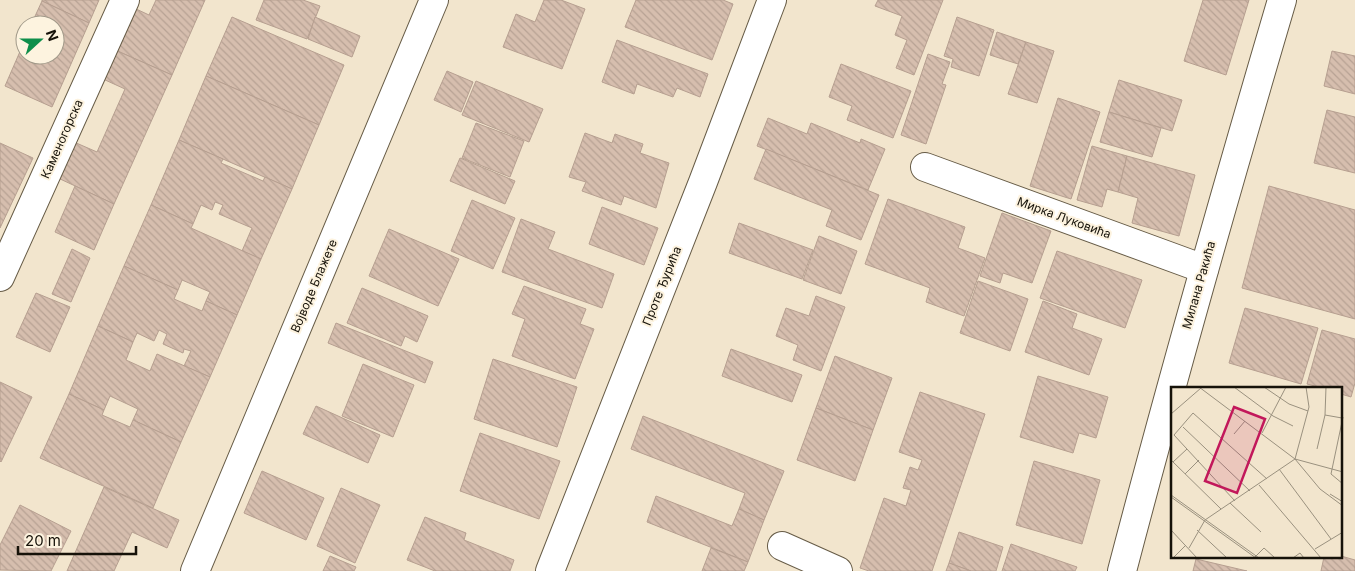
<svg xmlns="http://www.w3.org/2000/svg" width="1355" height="571" font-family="Inter,sans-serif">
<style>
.building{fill:url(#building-back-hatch);stroke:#b69f90}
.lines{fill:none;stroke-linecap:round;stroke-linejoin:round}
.minor-casing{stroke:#665b46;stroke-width:30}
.minor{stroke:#fff;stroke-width:28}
.labels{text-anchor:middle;stroke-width:4;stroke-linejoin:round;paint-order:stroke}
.street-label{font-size:12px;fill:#161209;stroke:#fdf3df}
.inset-road{fill:none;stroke:#9a917f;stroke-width:1}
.view{fill:#c2185b;fill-opacity:0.15;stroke:#c2185b;stroke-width:2.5}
.inset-edge{fill:none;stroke:#161209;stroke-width:2.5}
</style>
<defs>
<pattern id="building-back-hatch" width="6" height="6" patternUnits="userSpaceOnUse" patternTransform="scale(1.25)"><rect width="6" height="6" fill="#d6beae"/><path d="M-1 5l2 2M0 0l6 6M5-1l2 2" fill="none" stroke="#b7a294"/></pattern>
</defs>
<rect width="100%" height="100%" fill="#f2e5cd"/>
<g class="building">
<polygon points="42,0 99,0 89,23 42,1"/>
<polygon points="156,0 205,0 172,75 115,50 134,8 149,15"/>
<polygon points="264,0 303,0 320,6 307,39 256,20"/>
<polygon points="544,0 561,0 585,9 562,69 503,47 516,14 535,22"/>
<polygon points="636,0 723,0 733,4 712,60 625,27"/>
<polygon points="878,0 943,0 914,75 896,68 907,40 895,35 902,16 875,6"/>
<polygon points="1203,0 1249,0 1226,75 1184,61"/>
<polygon points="42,1 89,23 52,107 5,86 25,40 25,55 55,55 55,25 31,25"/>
<polygon points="232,17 344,65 319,125 206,76"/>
<polygon points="315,17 360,36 352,57 308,39"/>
<polygon points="957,17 994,30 979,76 951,67 953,59 944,56"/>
<polygon points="997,32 1026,42 1018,64 990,55"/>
<polygon points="617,40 708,74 700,97 677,88 673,97 637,84 634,94 602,82"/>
<polygon points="1026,42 1054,51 1037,103 1008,94"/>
<polygon points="115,50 172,75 114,204 58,178 74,142 97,152 125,89 103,79"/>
<polygon points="1332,51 1355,56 1355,94 1324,86"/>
<polygon points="928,54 950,62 942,84 946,85 926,144 901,135"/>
<polygon points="841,64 911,91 893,138 847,120 852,106 829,97"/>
<polygon points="447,71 473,82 461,112 434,100"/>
<polygon points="206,76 319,125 292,189 179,140"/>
<polygon points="1119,80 1182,100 1172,131 1109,112"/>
<polygon points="476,81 543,109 529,142 462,115"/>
<polygon points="1058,98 1100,112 1071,199 1030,186"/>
<polygon points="1327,110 1355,117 1355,173 1314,163"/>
<polygon points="1109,112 1161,128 1152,157 1100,142"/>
<polygon points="768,118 807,134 811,123 860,143 861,139 885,149 868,190 757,146"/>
<polygon points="476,123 524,141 510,177 462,158"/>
<polygon points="585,133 612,143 615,134 643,144 640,153 669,163 656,208 624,196 621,205 582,191 586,182 569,177"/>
<polygon points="179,140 223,159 221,163 263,181 265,177 292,189 261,259 242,251 252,228 219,214 223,205 215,202 212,210 201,205 193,224 151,205"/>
<polygon points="0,143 33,158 0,228"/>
<polygon points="1092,146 1127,156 1118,192 1107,189 1102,207 1077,200"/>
<polygon points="766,149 879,195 861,240 826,226 832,210 754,179"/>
<polygon points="1127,156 1195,175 1179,236 1132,223 1138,198 1118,192"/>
<polygon points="460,158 515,181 505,204 450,181"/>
<polygon points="75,186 114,204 94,250 55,232"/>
<polygon points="1269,186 1355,210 1355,319 1242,288"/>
<polygon points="888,199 965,227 958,248 985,258 964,316 926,302 930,288 865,264"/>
<polygon points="472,200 515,218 493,269 451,251"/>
<polygon points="151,205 193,224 191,228 261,259 237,315 206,301 210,292 182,280 178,290 124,266"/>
<polygon points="602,207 658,228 644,265 589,244"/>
<polygon points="1002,213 1051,231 1032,283 1003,273 1000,283 980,276"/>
<polygon points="521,219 555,232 548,249 614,274 602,308 502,272"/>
<polygon points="739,223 813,250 802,279 729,253"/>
<polygon points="389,229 459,259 438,306 369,276"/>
<polygon points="819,236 857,251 841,294 803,280"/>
<polygon points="72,249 90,258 71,302 52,294"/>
<polygon points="1057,251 1142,280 1125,328 1040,298"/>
<polygon points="124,266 178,290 174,299 202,311 206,301 237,315 210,377 184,366 191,351 184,349 183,353 163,344 167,334 159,330 154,341 137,333 133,342 98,326"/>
<polygon points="978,281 1028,299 1010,351 960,333"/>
<polygon points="524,286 586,309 580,324 594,329 575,379 512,356 525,319 512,314"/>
<polygon points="362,288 428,316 417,342 405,336 401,346 347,323"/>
<polygon points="36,293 70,307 50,352 16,337"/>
<polygon points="816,296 845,307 821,371 793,360 798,345 776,336 786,308 809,316"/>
<polygon points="1043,301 1077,314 1072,328 1102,339 1089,375 1025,352"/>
<polygon points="1245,308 1318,328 1301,384 1229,363"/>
<polygon points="336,323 433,362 425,383 328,343"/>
<polygon points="98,326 133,342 126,360 150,371 157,354 210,377 181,442 133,420 138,409 110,396 104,410 69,394"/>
<polygon points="1322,330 1355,339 1355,383 1351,397 1341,394 1341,388 1323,388 1307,384"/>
<polygon points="731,349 802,375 792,402 722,376"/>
<polygon points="835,356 892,378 873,430 816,408"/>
<polygon points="493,359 577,387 557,447 474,419"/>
<polygon points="363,364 414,385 393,437 342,416"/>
<polygon points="1038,376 1108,397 1096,438 1079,433 1073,453 1020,437"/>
<polygon points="0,382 32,397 1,462 0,461"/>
<polygon points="920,392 985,414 932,571 869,571 860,568 884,498 906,506 911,490 903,488 910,467 918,470 922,460 899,452"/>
<polygon points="69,394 104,410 102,415 130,427 133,420 181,442 153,508 40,458"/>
<polygon points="316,406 380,435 368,463 303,434"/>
<polygon points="816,408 873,430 855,481 797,460"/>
<polygon points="643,416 784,471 764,520 739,509 745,493 631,449"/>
<polygon points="480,433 560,461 539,519 460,491"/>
<polygon points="1034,461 1100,480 1082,544 1016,525"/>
<polygon points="262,471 324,498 306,540 244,513"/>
<polygon points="104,487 179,520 167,548 132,532 114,571 67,571"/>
<polygon points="341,488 380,505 355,563 317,546"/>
<polygon points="656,496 732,526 739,509 764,520 748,562 647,522"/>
<polygon points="20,505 71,531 51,571 0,570 0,545"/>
<polygon points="425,517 466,533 464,540 514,560 510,571 435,571 407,560"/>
<polygon points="959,532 1003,547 996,571 971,571 949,563"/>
<polygon points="1011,544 1077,567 1075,571 1002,571"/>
<polygon points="711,548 748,562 744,571 702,571"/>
<polygon points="330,556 356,567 354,571 323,571"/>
<polygon points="1341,556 1355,560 1355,571 1321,571 1324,557"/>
<polygon points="1196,559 1247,571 1193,571"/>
<polygon points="949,563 971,571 946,571"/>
</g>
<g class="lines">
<defs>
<g id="minor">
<polyline points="925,167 1204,269"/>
<polyline points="0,277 125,0"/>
<polyline points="782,546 838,571"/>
<polyline points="195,571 434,0"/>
<polyline points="550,571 703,182 772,0"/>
<path d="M1122,571C1172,380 1226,190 1282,0"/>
</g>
</defs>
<use href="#minor" class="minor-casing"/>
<use href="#minor" class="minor"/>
</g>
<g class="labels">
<g class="street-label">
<text transform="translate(62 139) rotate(-66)" y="4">Каменогорска</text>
<text transform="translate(1064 218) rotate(20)" y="4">Мирка Луковића</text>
<text transform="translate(1199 285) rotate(-74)" y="4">Милана Ракића</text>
<text transform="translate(314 286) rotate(-67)" y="4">Војводе Блажете</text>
<text transform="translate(662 286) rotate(-68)" y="4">Проте Ђурића</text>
</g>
</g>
<g transform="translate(1171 387)">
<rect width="171" height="171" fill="#f2e5cd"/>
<path class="inset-road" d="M28,0L124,72M63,0L102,29L122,39M93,0L118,17L137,24M0,27L30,1M154,28L171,31M172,30L160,87L172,97M12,40L79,104M91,46L115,0M63,47L74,34M3,48L22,26L96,92M3,48L64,114M146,62L154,28L155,0M124,72L138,20L135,0M124,72L149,102L172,119M124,72L172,85M0,73L50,122M2,75L16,62M108,82L160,152M14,87L28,73M88,98L150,171M159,107L172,115M0,108L88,171M0,110L85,171M59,116L90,145M34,133L124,72M0,143L26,171M26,143L56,171M18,161L34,133M144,162L172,145M84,170L93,161L104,171M2,171L15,158M122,171L129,166L133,171"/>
<path class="view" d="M63,20L94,32L66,106L34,94Z"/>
<rect width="171" height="171" class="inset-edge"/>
</g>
<g transform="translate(40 40) rotate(69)"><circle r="24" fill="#fdf3df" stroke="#a19989"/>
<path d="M0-4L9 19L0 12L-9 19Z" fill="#0e8e4a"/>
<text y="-8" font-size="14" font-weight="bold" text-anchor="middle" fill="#161209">N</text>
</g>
<path d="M18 546v8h118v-8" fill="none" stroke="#161209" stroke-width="2.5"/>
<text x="25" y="546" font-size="15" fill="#161209" stroke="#fdf3df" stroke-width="4" paint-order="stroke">20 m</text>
</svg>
